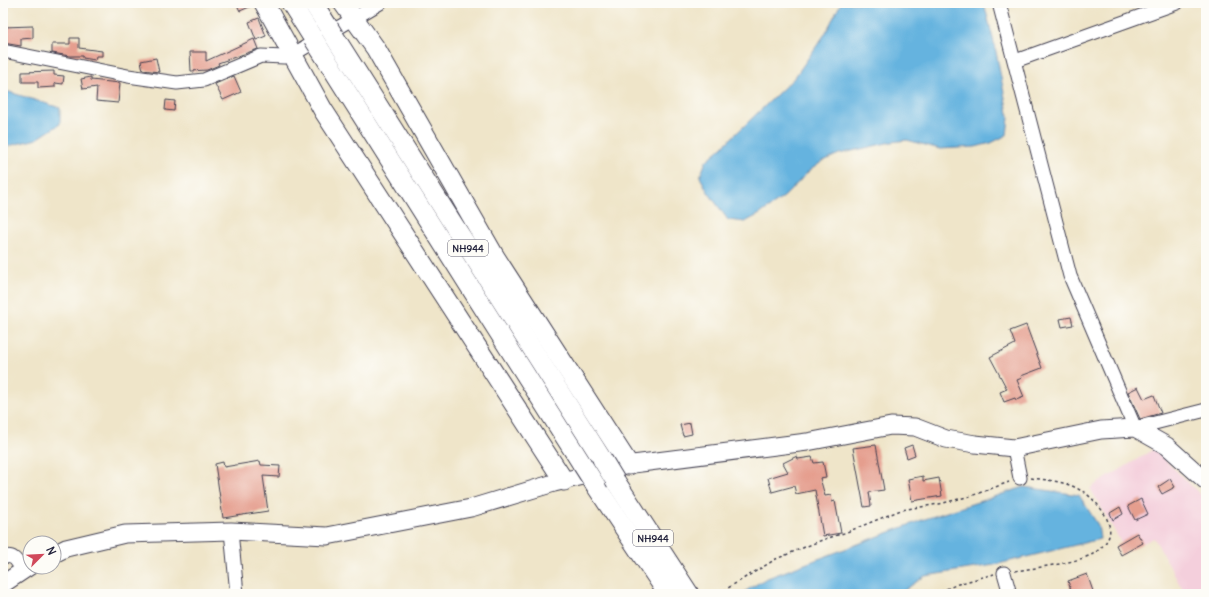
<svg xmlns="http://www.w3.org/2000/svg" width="1209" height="597" font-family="Delius,sans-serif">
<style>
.built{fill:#f4cfdc}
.water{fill:#65b3df;stroke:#446a8d}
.building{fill:#e59e8e}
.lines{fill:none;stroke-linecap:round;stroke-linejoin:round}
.minor-casing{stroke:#413f50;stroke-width:15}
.major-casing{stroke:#413f50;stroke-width:19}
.highway-casing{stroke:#413f50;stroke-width:21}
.path{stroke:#413f50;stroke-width:1.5;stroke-dasharray:3 3;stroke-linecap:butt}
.minor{stroke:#fff;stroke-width:13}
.major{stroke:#fff;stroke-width:17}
.highway{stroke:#fff;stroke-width:19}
.highway-bridge-casing{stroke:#413f50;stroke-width:21;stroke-linecap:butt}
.highway-bridge{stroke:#fff;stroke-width:19}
.labels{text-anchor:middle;stroke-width:3;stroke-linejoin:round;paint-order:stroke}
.shield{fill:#fdfcf7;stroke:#646373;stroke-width:1}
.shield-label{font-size:10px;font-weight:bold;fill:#22223b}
</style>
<rect width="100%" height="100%" fill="#fdfcf7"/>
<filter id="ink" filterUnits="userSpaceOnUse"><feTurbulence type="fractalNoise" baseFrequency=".025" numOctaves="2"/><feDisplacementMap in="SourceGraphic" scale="8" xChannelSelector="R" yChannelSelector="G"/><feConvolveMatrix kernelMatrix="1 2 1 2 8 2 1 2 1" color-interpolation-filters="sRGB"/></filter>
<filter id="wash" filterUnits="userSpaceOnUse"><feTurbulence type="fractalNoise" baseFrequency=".012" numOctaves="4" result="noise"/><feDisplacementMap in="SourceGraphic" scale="16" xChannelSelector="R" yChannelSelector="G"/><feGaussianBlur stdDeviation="0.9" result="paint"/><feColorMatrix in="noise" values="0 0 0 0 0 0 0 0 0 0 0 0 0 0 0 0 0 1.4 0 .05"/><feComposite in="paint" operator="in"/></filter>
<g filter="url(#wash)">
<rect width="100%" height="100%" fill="#efe5c9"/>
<polygon class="built" points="1154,449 1206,500 1206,594 1185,594 1154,538 1126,551 1090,488"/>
<g class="water">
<polygon points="841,3 984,3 995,47 1009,118 1007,135 991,143 975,147 940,149 907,140 891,142 839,154 823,161 809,171 785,196 760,214 745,222 728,220 708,192 700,177 706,161 719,150 795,77 825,34"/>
<polygon points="3,90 60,108 60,124 37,139 8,146 3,150"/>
<polygon points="1024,487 1079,495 1098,525 1100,539 994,565 925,576 899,594 741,594 765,579 922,520"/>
</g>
<g id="blocks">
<g class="building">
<polygon points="236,3 253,3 254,5 240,11"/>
<polygon points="259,18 266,36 256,40 249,22"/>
<polygon points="33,26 33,38 21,39 21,46 3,43 3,27"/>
<polygon points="70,38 79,38 79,48 102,51 102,56 96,56 95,60 83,58 83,56 70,56 52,53 52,44 70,44"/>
<polygon points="254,39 258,49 218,63 219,65 207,70 191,71 190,52 206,52 206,61"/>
<polygon points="156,58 159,72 143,70 141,61"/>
<polygon points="54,71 54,75 64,76 63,84 55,83 55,87 38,88 38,82 22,82 22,72"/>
<polygon points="234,76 241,92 223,100 215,84"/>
<polygon points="91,77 91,80 120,83 118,103 96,101 97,87 83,89 81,79"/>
<polygon points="166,100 175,101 174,111 165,110"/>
<polygon points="1071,317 1073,325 1062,327 1060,319"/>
<polygon points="1026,325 1042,368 1021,376 1022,378 1017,380 1024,397 1016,400 1015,398 1004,402 1000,392 1007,389 990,357 1015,344 1010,331"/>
<polygon points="1138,387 1144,399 1154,395 1161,413 1140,419 1128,392"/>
<polygon points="690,423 692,434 683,436 680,425"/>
<polygon points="876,445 884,490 869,492 871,506 864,507 853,448"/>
<polygon points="912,445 915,455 907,458 904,448"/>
<polygon points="797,456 798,459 812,457 814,463 823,462 826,477 820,478 825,496 831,495 832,502 835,501 841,533 823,536 815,490 796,494 794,486 772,492 768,478 788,472 783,463"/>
<polygon points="260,461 261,465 280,466 279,477 263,476 268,511 223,518 215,464 223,462 224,467"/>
<polygon points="923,476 923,481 939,478 942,496 912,501 908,479"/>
<polygon points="1170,479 1175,487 1162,494 1158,487"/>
<polygon points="1141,499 1148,514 1135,520 1128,506"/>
<polygon points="1120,507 1123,514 1113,520 1110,513"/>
<polygon points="1137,533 1143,543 1121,555 1116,545"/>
<polygon points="1087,574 1094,594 1072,594 1068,581"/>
</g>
</g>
</g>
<g filter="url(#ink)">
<use href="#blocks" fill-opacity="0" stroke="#413f50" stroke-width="1"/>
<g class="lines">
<defs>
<g id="minor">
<polyline points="999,3 1070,276 1135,428 1206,410"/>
<polyline points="3,51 128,76 177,83 204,80 261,56 284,57 292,55 380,3"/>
<polyline points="1015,61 1177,3"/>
<polyline points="1014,448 1020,478"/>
<polyline points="231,531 237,594"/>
<path d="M3,557C15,554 17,562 23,571"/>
<polyline points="1004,573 1010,594"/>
</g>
<g id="major">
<polyline points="54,554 66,548 125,534 231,531 327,536 471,508 554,483 633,464 807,442 891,426 915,427 946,439 975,444 1014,448 1101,430 1135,428 1167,446 1206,481"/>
<polyline points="3,584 30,566"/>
</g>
<g id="highway">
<polyline points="264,3 323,110 564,481"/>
<polyline points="291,3 313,38"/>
<polyline points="313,3 329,28"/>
<polyline points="343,3 376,49 495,257 629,465"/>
<polyline points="334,36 602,459"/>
<polyline points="318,46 582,464"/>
<polyline points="616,482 689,594"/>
<polyline points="596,486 668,594"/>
</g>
</defs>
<use href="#minor" class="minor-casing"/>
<use href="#major" class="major-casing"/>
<use href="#highway" class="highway-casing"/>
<g class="path">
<path d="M1015,571C1035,568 1076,563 1093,554C1099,550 1107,543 1109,536C1114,520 1093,496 1080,490C1065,481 1047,480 1030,478"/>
<polyline points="718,594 776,559 822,540 847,532 901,510 939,504 971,496 1009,482"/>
<polyline points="935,594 958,584 994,574"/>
</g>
<use href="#minor" class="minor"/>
<use href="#major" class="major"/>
<use href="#highway" class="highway"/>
<defs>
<g id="highway-bridge">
<polyline points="329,28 334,36"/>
<polyline points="313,38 318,46"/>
<polyline points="602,459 616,482"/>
<polyline points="582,464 596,486"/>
</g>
</defs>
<use href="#highway-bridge" class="highway-bridge-casing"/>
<use href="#highway-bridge" class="highway-bridge"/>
</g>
</g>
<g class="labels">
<g class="shield">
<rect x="448" y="240" width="40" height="16" rx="3"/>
<rect x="633" y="530" width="40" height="16" rx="3"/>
</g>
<g class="shield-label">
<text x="468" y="252">NH944</text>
<text x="653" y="542">NH944</text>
</g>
</g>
<rect width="1209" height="597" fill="none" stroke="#fdfcf7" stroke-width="16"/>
<g transform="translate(42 555) rotate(66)"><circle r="19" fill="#fdfcf7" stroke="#a5a5ac"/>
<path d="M0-3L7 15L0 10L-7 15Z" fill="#d1495b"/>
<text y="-6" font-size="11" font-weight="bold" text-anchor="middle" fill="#22223b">N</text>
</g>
</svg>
